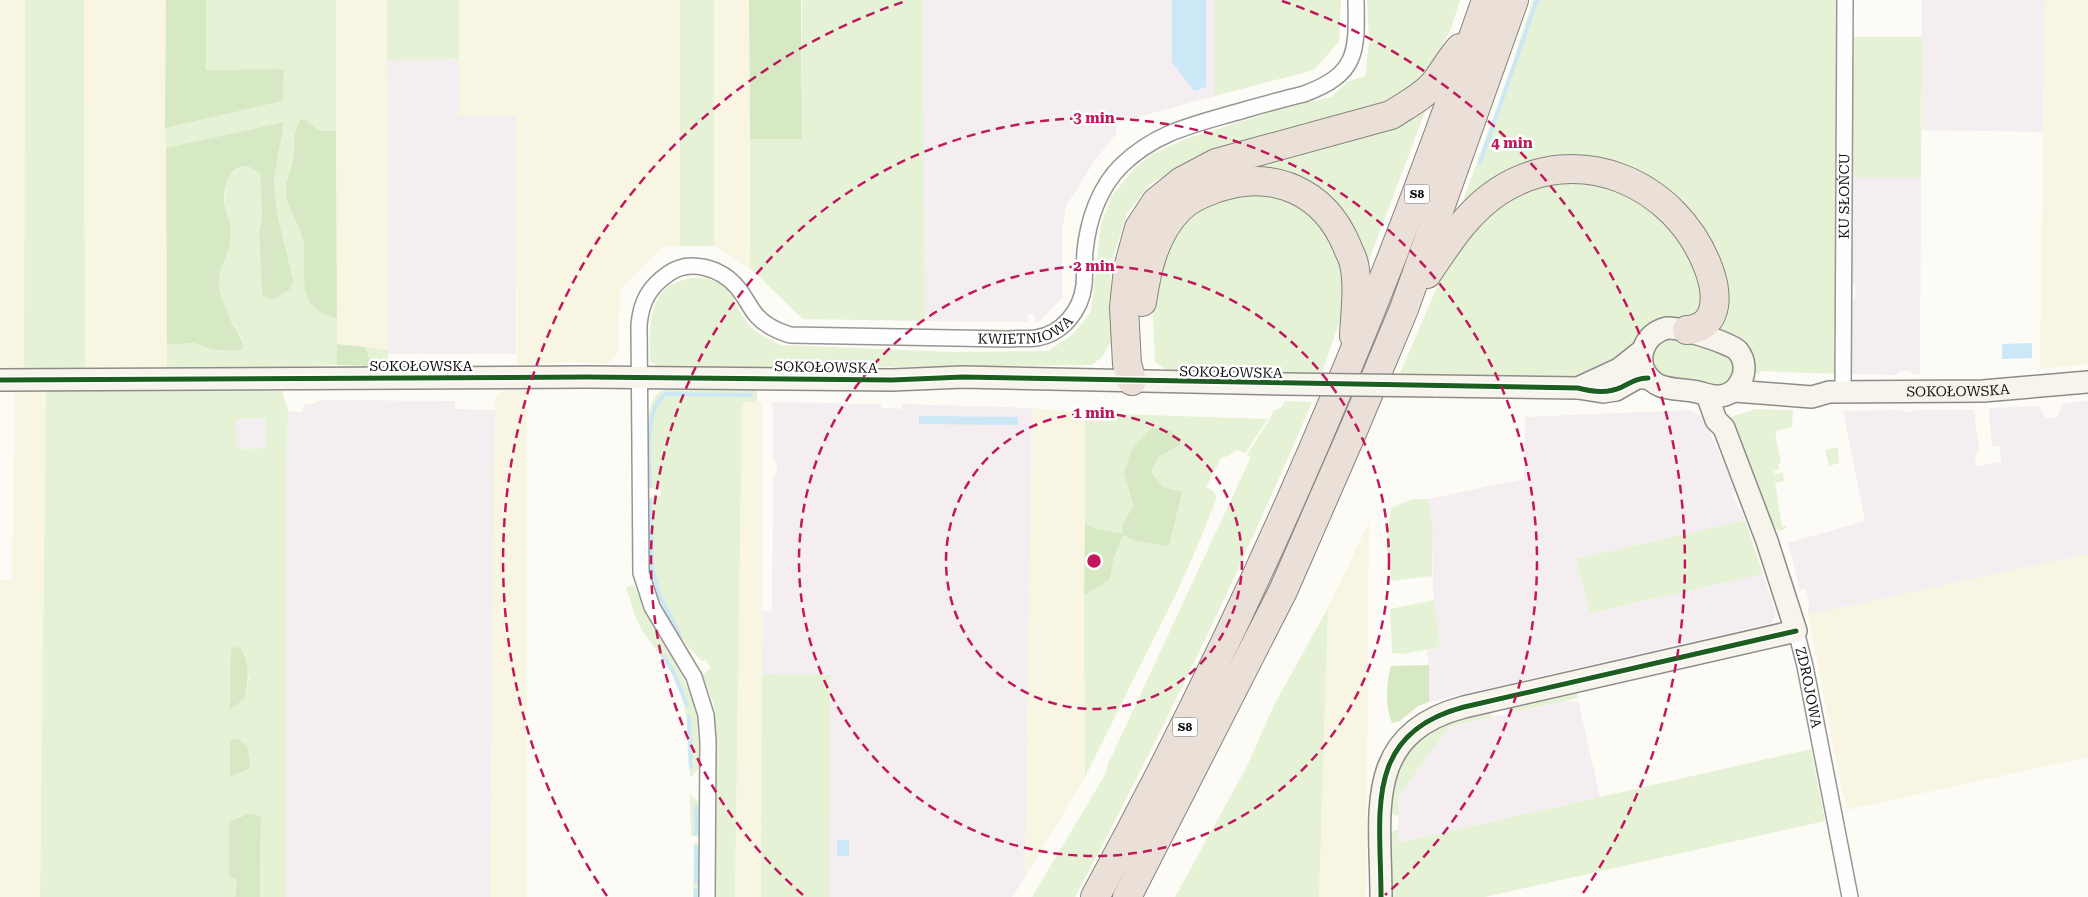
<svg xmlns="http://www.w3.org/2000/svg" width="2088" height="897" font-family="'Roboto Serif',serif">
<style>
.industrial{fill:#f4eef1}
.farmland{fill:#f8f6e2}
.green{fill:#e6f2d6;fill-rule:evenodd}
.forest{fill:#d7e9c4}
.water{fill:#cce7f6}
.lines{fill:none;stroke-linecap:round;stroke-linejoin:round}
.stream{stroke:#cce7f6;stroke-width:4}
.street-casing{stroke:#969693;stroke-width:18}
.secondary-casing{stroke:#8d8c8a;stroke-width:24}
.highway-casing{stroke:#848380;stroke-width:30}
.street{stroke:#fffefe;stroke-width:15}
.secondary{stroke:#f6f4eb;stroke-width:21}
.highway{stroke:#eae0d7;stroke-width:28}
.secondary-bridge-casing{stroke:#8d8c8a;stroke-width:24;stroke-linecap:butt}
.secondary-bridge{stroke:#f6f4eb;stroke-width:21}
.cycleway-casing{stroke:#fff;stroke-width:8}
.cycleway{stroke:#1b5e20;stroke-width:5}
.ring{fill:none;stroke:#c2185b;stroke-width:2.5;stroke-dasharray:9 6}
.labels{text-anchor:middle;stroke-width:5;stroke-linejoin:round;paint-order:stroke}
.shield{fill:#fff;stroke:#585858;stroke-width:1}
.shield-label{font-size:12px;font-weight:bold;fill:#101010}
.street-label{font-size:14px;fill:#101010;stroke:#fff}
.centre{fill:#c2185b;stroke:#fff;stroke-width:2.5}
.ring-label{font-size:15px;text-anchor:middle;font-weight:bold;fill:#c2185b;stroke:#fff;stroke-width:5;stroke-linejoin:round;paint-order:stroke}
</style>
<rect width="100%" height="100%" fill="#fcfbf5"/>
<g class="industrial">
<polygon points="923,0 1215,0 1215,96 1116,123 1116,134 1095,160 1066,206 1062,230 1062,298 1038,323 1034,322 1034,314 1028,314 1027,322 925,321"/>
<polygon points="1922,0 2045,0 2043,132 1922,130"/>
<polygon points="459,59 459,115 516,116 516,354 388,354 387,61"/>
<polygon points="1848,177 1921,177 1920,374 1912,374 1910,371 1899,371 1898,374 1895,375 1846,374 1847,305 1856,297 1855,285 1848,283"/>
<polygon points="322,400 455,401 455,409 495,410 490,897 286,897 286,461 288,411 303,412 303,405 313,404"/>
<polygon points="2088,400 2088,554 1808,615 1809,605 1806,589 1800,590 1788,543 1865,521 1843,411 1900,410 1908,412 1917,410 1974,410 1979,449 1975,458 1976,466 2002,462 1999,446 1992,447 1989,413 1991,408 2039,406 2046,418 2058,417 2062,404"/>
<polygon points="772,402 881,404 881,408 889,408 902,409 902,404 1032,408 1025,878 1012,897 829,897 830,675 762,674 763,611 772,611 773,476 777,473 777,464 773,458 773,409"/>
<polygon points="1690,410 1704,418 1736,491 1732,494 1739,509 1742,511 1745,520 1576,559 1590,613 1763,574 1776,613 1772,623 1429,702 1429,665 1427,650 1440,647 1433,592 1433,529 1428,499 1524,479 1525,417"/>
<polygon points="265,418 266,448 236,449 236,419"/>
<polygon points="1568,700 1570,702 1578,700 1600,797 1398,843 1398,797 1449,727"/>
</g>
<g class="farmland">
<polygon points="0,0 25,0 24,369 0,369"/>
<polygon points="84,0 166,0 167,368 85,368"/>
<polygon points="336,0 387,0 388,350 337,344"/>
<polygon points="459,0 680,0 680,246 664,246 620,289 618,352 607,364 572,362 517,365 516,116 459,115"/>
<polygon points="714,0 749,0 750,268 714,246"/>
<polygon points="2045,0 2088,0 2088,364 2040,369"/>
<polygon points="527,386 527,897 490,897 495,396 508,387"/>
<polygon points="15,391 46,391 40,897 0,897 0,580 12,580"/>
<polygon points="742,401 763,402 761,897 735,897"/>
<polygon points="1032,408 1085,413 1085,777 1025,878"/>
<polygon points="1369,522 1366,897 1319,897 1328,608"/>
<polygon points="2088,554 2088,757 1846,810 1808,615"/>
</g>
<g class="green">
<polygon points="25,0 84,0 85,368 24,369"/>
<path d="M206,0H336V131H319L307,120L296,126L294,137V158L287,180L292,211L303,237L305,255L306,291L321,312L337,319V365L263,368H167V345L194,343L212,350L226,351L243,339C231,322 218,300 218,279C218,270 224,265 226,257C228,253 227,247 228,242C228,236 230,229 229,223C225,205 217,177 240,168C248,164 253,169 260,174L262,218L259,232L262,294C275,308 285,290 292,280L277,213L274,180L284,122L166,148L165,128L283,101L284,69L205,70Z"/>
<polygon points="387,0 459,0 459,59 387,61"/>
<rect x="680" y="0" width="34" height="246"/>
<polygon points="802,0 923,0 925,321 803,319 750,268 750,139 802,139"/>
<polygon points="1215,0 1341,0 1339,42 1314,70 1215,96"/>
<path d="M1367,0H1460L1451,29L1433,64L1420,81L1393,104L1192,161L1150,184L1127,214L1111,265V342L1102,357L1092,365L773,368L664,367L657,366L650,361C650,327 646,288 687,279C701,275 714,279 726,288C734,295 738,310 744,318C752,332 767,338 780,345L952,352L1048,351L1072,335L1091,312L1101,224L1111,197L1134,169L1152,154L1186,139L1281,109L1331,97L1347,82L1365,76L1369,43Z"/>
<polygon points="1533,0 1841,0 1840,374 1761,371 1759,375 1715,332 1718,264 1595,162 1460,209 1510,71"/>
<polygon points="1849,37 1922,37 1921,177 1848,177"/>
<polygon points="1428,104 1366,268 1349,223 1221,173"/>
<polygon points="1538,183 1619,183 1694,248 1704,310 1631,348 1623,356 1577,379 1399,376 1448,261 1483,212"/>
<polygon points="1281,193 1310,210 1336,236 1346,277 1345,306 1321,375 1173,374 1155,362 1152,298 1161,254 1183,218 1215,197"/>
<path d="M1672,336L1725,353C1733,360 1734,366 1732,378L1721,387L1672,381L1656,372L1651,357L1657,343Z"/>
<polygon points="365,347 388,350 388,364 384,369 369,370 369,358"/>
<path d="M666,389L757,390V402H742L735,897H714L715,714L713,702L702,675L711,668L706,660L702,661C647,606 648,574 647,500L654,496H661V490L647,487C647,465 640,394 666,389Z"/>
<path d="M46,391H282L288,411L286,461V897H260L261,817L240,816L229,821L234,878L237,880L238,885L235,897H40ZM265,418L266,448L237,449L236,419ZM231,648L249,678L244,699L231,709Z"/>
<path d="M1285,401L1312,402C1241,570 1161,735 1075,897H1032L1106,773L1108,764L1243,474L1251,457L1247,455L1272,415L1273,411L1281,408Z"/>
<path d="M1755,409L1793,410L1792,427L1775,431L1781,463L1778,465L1779,469L1774,471L1775,474L1783,472L1784,481L1775,483L1782,526H1787C1784,533 1776,530 1771,528L1732,427L1731,417Z"/>
<path d="M1085,413L1268,419L1245,453L1237,450L1228,456L1221,458L1206,487L1213,491L1217,497L1198,545L1176,594L1085,777L1084,596L1110,579L1114,558L1123,535L1097,529L1085,523ZM1170,429L1180,444L1160,456L1151,471L1163,487L1123,524Z"/>
<polygon points="1838,447 1839,463 1829,466 1825,450"/>
<polygon points="1412,499 1428,499 1433,529 1432,576 1391,581 1386,542 1391,508"/>
<polygon points="1745,520 1763,574 1590,613 1576,559"/>
<path d="M633,585L635,587L646,615L679,670L692,698L698,721L700,754V766L691,778C684,747 692,721 680,691C672,668 655,650 642,630C634,617 631,601 626,587Z"/>
<polygon points="1434,600 1440,647 1403,654 1392,653 1390,609"/>
<polygon points="1328,608 1319,897 1175,897 1246,768 1275,703"/>
<polygon points="762,674 830,675 829,897 761,897"/>
<polygon points="1576,689 1578,698 1511,713 1511,708 1514,707 1514,703"/>
<polygon points="1488,711 1493,717 1449,727 1398,797 1398,816 1390,813 1391,785 1409,748 1441,723"/>
<polygon points="1811,749 1825,821 1485,897 1393,897 1392,859 1387,858 1389,833 1398,829 1398,843"/>
<polygon points="690,794 700,804 700,833 696,836 691,836"/>
<polygon points="694,842 700,846 699,897 693,897"/>
</g>
<g class="forest">
<polygon points="166,0 206,0 206,70 284,69 283,101 165,128"/>
<polygon points="749,0 801,0 802,139 750,139"/>
<path d="M301,119L307,120L319,131H336L337,319C328,315 317,312 311,304C299,286 307,260 303,240C300,224 287,209 286,193C285,181 291,171 293,159C296,144 291,132 301,119Z"/>
<path d="M284,122L274,180L277,213L293,280L290,289L273,300L266,298L262,294L259,232L262,218L260,174C252,168 246,163 236,169C232,171 229,176 227,181C218,206 232,216 231,237C229,260 215,268 220,293C223,303 228,315 233,325C238,334 243,337 243,349L235,351L212,350L194,343L167,345L166,148Z"/>
<polygon points="337,344 365,347 369,358 369,366 337,365"/>
<polygon points="1152,428 1170,429 1181,444 1160,456 1151,471 1163,487 1182,492 1169,546 1136,541 1123,535 1114,558 1110,579 1084,596 1085,523 1097,529 1123,534 1123,524 1133,505 1124,472 1132,449"/>
<path d="M240,647C250,664 249,680 244,699L230,710L231,648Z"/>
<path d="M1429,665V702L1418,706L1400,721L1392,723C1385,707 1386,682 1391,666Z"/>
<polygon points="239,739 247,746 250,763 248,769 230,777 230,740"/>
<polygon points="248,814 261,816 260,897 235,897 237,880 229,876 229,821"/>
</g>
<g class="water">
<polygon points="1172,0 1206,0 1206,87 1194,91 1172,62"/>
<polygon points="2032,343 2032,358 2002,359 2002,344"/>
<polygon points="919,416 1018,417 1018,425 919,424"/>
<rect x="837" y="840" width="12" height="16"/>
</g>
<g class="lines">
<g class="stream">
<polyline points="1480,163 1537,0"/>
<path d="M650,486C650,464 643,407 666,394L751,395"/>
<polyline points="650,500 652,567 660,597 680,635"/>
<polyline points="663,656 673,671 687,705"/>
<polyline points="689,717 691,767"/>
<polyline points="696,808 696,834"/>
<polyline points="696,847 696,882"/>
<polyline points="696,897 696,890"/>
</g>
<defs>
<g id="street">
<path id="s1" d="M1843,392L1845,0"/>
<path id="s2" d="M1796,631L1805,666L1850,897"/>
<path id="s3" d="M707,897L708,741L706,715L694,677L652,607L641,573L639,325C641,302 649,287 668,274C689,258 721,268 737,287C745,296 749,307 757,316C766,326 777,331 790,335L1009,339C1018,338 1027,339 1036,338C1062,334 1081,311 1084,285C1085,274 1084,263 1085,251C1088,221 1099,187 1122,165C1154,134 1188,126 1230,114C1255,107 1279,100 1304,94C1358,74 1357,52 1356,0"/>
</g>
<g id="secondary">
<path d="M1667,328C1679,327 1731,343 1738,351C1753,370 1738,399 1714,396C1707,395 1700,392 1692,391C1673,388 1656,391 1645,372C1641,365 1641,358 1643,350C1647,338 1655,331 1667,328Z"/>
<polyline points="0,380 587,377 892,380 963,377 1283,384"/>
<polyline points="1435,386 1578,388 1603,392 1616,390 1637,378 1648,378"/>
<polyline points="1578,388 1619,369 1643,350"/>
<path id="s4" d="M1734,391L1812,397L1829,392L1983,391L2088,382"/>
<path d="M1381,897C1381,813 1362,734 1464,707L1796,631L1767,541L1724,428L1716,420L1707,395"/>
</g>
<g id="highway">
<path d="M1427,274C1448,243 1467,212 1499,191C1578,140 1676,183 1708,267C1717,290 1722,327 1687,330"/>
<path d="M1142,302C1147,268 1155,233 1180,208C1190,198 1204,193 1217,188C1273,169 1324,191 1347,246C1349,252 1353,258 1354,264C1359,286 1355,313 1354,336"/>
<path d="M1132,381L1127,364L1124,308L1128,268L1139,228L1156,202L1182,181L1216,163L1391,115C1406,105 1426,95 1437,80C1445,69 1451,58 1460,48"/>
<path d="M1095,897C1252,610 1380,310 1486,0"/>
<polyline points="1127,897 1283,591 1355,426 1404,309 1514,0"/>
</g>
</defs>
<use href="#street" class="street-casing"/>
<use href="#secondary" class="secondary-casing"/>
<use href="#highway" class="highway-casing"/>
<use href="#street" class="street"/>
<use href="#secondary" class="secondary"/>
<use href="#highway" class="highway"/>
<defs>
<polyline id="secondary-bridge" points="1283,384 1435,386"/>
</defs>
<use href="#secondary-bridge" class="secondary-bridge-casing"/>
<use href="#secondary-bridge" class="secondary-bridge"/>
<defs>
<g id="cycleway">
<path d="M0,380L587,377L892,380L963,377L1578,388C1593,392 1608,394 1622,387C1632,382 1637,378 1648,378"/>
<path d="M1381,897C1381,813 1362,734 1464,707L1796,631"/>
</g>
</defs>
<use href="#cycleway" class="cycleway-casing"/>
<use href="#cycleway" class="cycleway"/>
</g>
<g class="ring">
<circle cx="1094" cy="561" r="148"/>
<circle cx="1094" cy="561" r="295"/>
<path d="M803 895A443 443 0 1 1 1385 895"/>
<path d="M607 896A591 591 0 0 1 906 1M1282 1A591 591 0 0 1 1581 896"/>
</g>
<g class="labels">
<g class="shield">
<rect x="1404.5" y="184.5" width="25" height="19" rx="4"/>
<rect x="1172.5" y="717.5" width="25" height="19" rx="4"/>
</g>
<g class="shield-label">
<text x="1417" y="198">S8</text>
<text x="1185" y="731">S8</text>
</g>
<g class="street-label">
<text dy="5" stroke="none"><textPath href="#s1" startOffset="196">KU SŁOŃCU</textPath></text>
<text dy="5" stroke="none"><textPath href="#s3" startOffset="1036">KWIETNIOWA</textPath></text>
<text x="421" y="371">SOKOŁOWSKA</text>
<text transform="translate(826 367) rotate(1)" y="5">SOKOŁOWSKA</text>
<text transform="translate(1231 372) rotate(1)" y="5">SOKOŁOWSKA</text>
<text dy="5" stroke="none"><textPath href="#s4" startOffset="225">SOKOŁOWSKA</textPath></text>
<text dy="5" stroke="none"><textPath href="#s2" startOffset="58">ZDROJOWA</textPath></text>
</g>
</g>
<circle cx="1094" cy="561" r="8" class="centre"/>
<g class="ring-label">
<text x="1094" y="123">3 min</text>
<text x="1512" y="148">4 min</text>
<text x="1094" y="271">2 min</text>
<text x="1094" y="418">1 min</text>
</g>
</svg>
